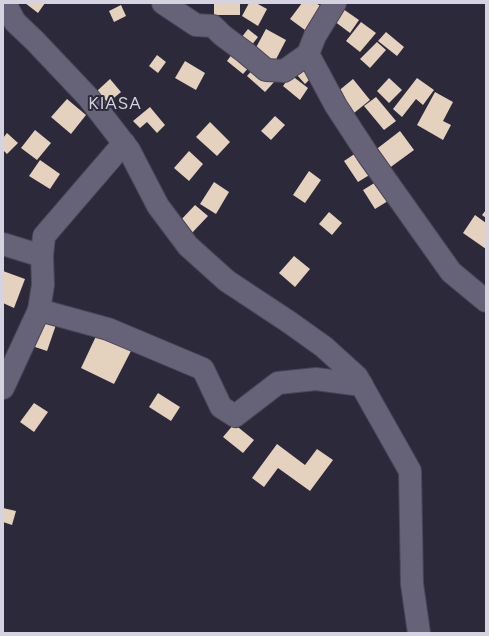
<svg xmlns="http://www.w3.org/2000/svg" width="489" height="636" font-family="Figtree,sans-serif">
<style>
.building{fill:#e4d1be}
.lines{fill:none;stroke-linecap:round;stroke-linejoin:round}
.street-casing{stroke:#4b4757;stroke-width:24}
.street{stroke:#666277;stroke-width:22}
.labels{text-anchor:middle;stroke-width:4;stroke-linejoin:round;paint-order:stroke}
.quarter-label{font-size:17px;letter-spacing:1px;fill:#d5d3df;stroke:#2c293b}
</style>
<rect width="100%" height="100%" fill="#2c293b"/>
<g class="building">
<polygon points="25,3 45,3 38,13"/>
<rect x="214" y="3" width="26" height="12"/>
<polygon points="249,3 256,3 267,9 258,26 242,16"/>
<polygon points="302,3 316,3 326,10 309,33 290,19"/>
<polygon points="121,5 126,16 114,22 109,11"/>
<polygon points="343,9 359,20 350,33 334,21"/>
<polygon points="361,22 376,33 360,52 346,41"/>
<polygon points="248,29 258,37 248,50 238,42"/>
<polygon points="266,29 286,40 272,67 252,55"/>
<polygon points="386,32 404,47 397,56 378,41"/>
<polygon points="377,42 386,50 370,68 360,59"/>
<polygon points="235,50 252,64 243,74 227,61"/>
<polygon points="157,55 166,62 158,73 149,66"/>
<polygon points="185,61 205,73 196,90 175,78"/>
<polygon points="256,66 275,81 265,92 247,76"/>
<polygon points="305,67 313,76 305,84 297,75"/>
<polygon points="291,75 308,88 300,100 283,86"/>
<polygon points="389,78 402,90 389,103 377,91"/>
<polygon points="417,78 434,90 423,105 416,99 402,117 393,109"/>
<polygon points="110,79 121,92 108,103 97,91"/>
<polygon points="353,79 370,100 354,113 336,93"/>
<polygon points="435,92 453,102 443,121 451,125 443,140 417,125"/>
<polygon points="376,97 396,121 384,130 364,106"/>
<polygon points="67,99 86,115 71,134 51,117"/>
<polygon points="150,107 165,125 157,133 147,122 140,128 133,121"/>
<polygon points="275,116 285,125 271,140 261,131"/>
<polygon points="210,122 230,142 217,156 196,137"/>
<polygon points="35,130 51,143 37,160 21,148"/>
<polygon points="400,131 414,150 388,169 374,151"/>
<polygon points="7,133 18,143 7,154 3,150 3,138"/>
<polygon points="189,151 203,164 189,181 174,168"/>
<polygon points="356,153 371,174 358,182 344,161"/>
<polygon points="40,160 60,174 50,189 29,176"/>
<polygon points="309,171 321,180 305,203 293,195"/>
<polygon points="214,182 229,192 216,214 200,204"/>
<polygon points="376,182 388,201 375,209 363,190"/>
<polygon points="195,205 208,216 190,235 178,223"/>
<polygon points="486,210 486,218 482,215"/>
<polygon points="329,212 342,223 332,235 319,224"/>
<polygon points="475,215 486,223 486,249 463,233"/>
<polygon points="294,256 310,269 295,287 279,273"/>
<polygon points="3,271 25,279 14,308 3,303"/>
<polygon points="42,317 57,322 47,351 32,346"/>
<polygon points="98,332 132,349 114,384 81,368"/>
<polygon points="158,393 180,407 171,421 149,407"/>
<polygon points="34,403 48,412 34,432 20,422"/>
<polygon points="234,424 254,440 243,453 223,437"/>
<polygon points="277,444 305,465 317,449 333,460 310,491 278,468 264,487 252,478"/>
<polygon points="3,508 16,511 12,525 3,522"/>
</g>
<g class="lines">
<defs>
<g id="street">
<polyline points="5,3 15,22 35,41 88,97 129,150 158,206 188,246 227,281 289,322 324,347 357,377 410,471 412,584 419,633"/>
<polyline points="163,3 196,25 213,26 222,35 246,53 266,70 284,71 308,54 315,36 335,3"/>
<polyline points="308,54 336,106 368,155 451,272 486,301"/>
<polyline points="3,244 42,256"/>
<polyline points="39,310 108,329 203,369 221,407 235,416 278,383 316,379 362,385"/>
<polyline points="3,388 39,310 43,285 42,256 44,236 124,143"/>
</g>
</defs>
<use href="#street" class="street-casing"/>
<use href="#street" class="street"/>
</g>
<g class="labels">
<g class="quarter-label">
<text x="115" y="109">KIASA</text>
</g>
</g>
<rect width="489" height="636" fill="none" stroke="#d5d3df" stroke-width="8"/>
</svg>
